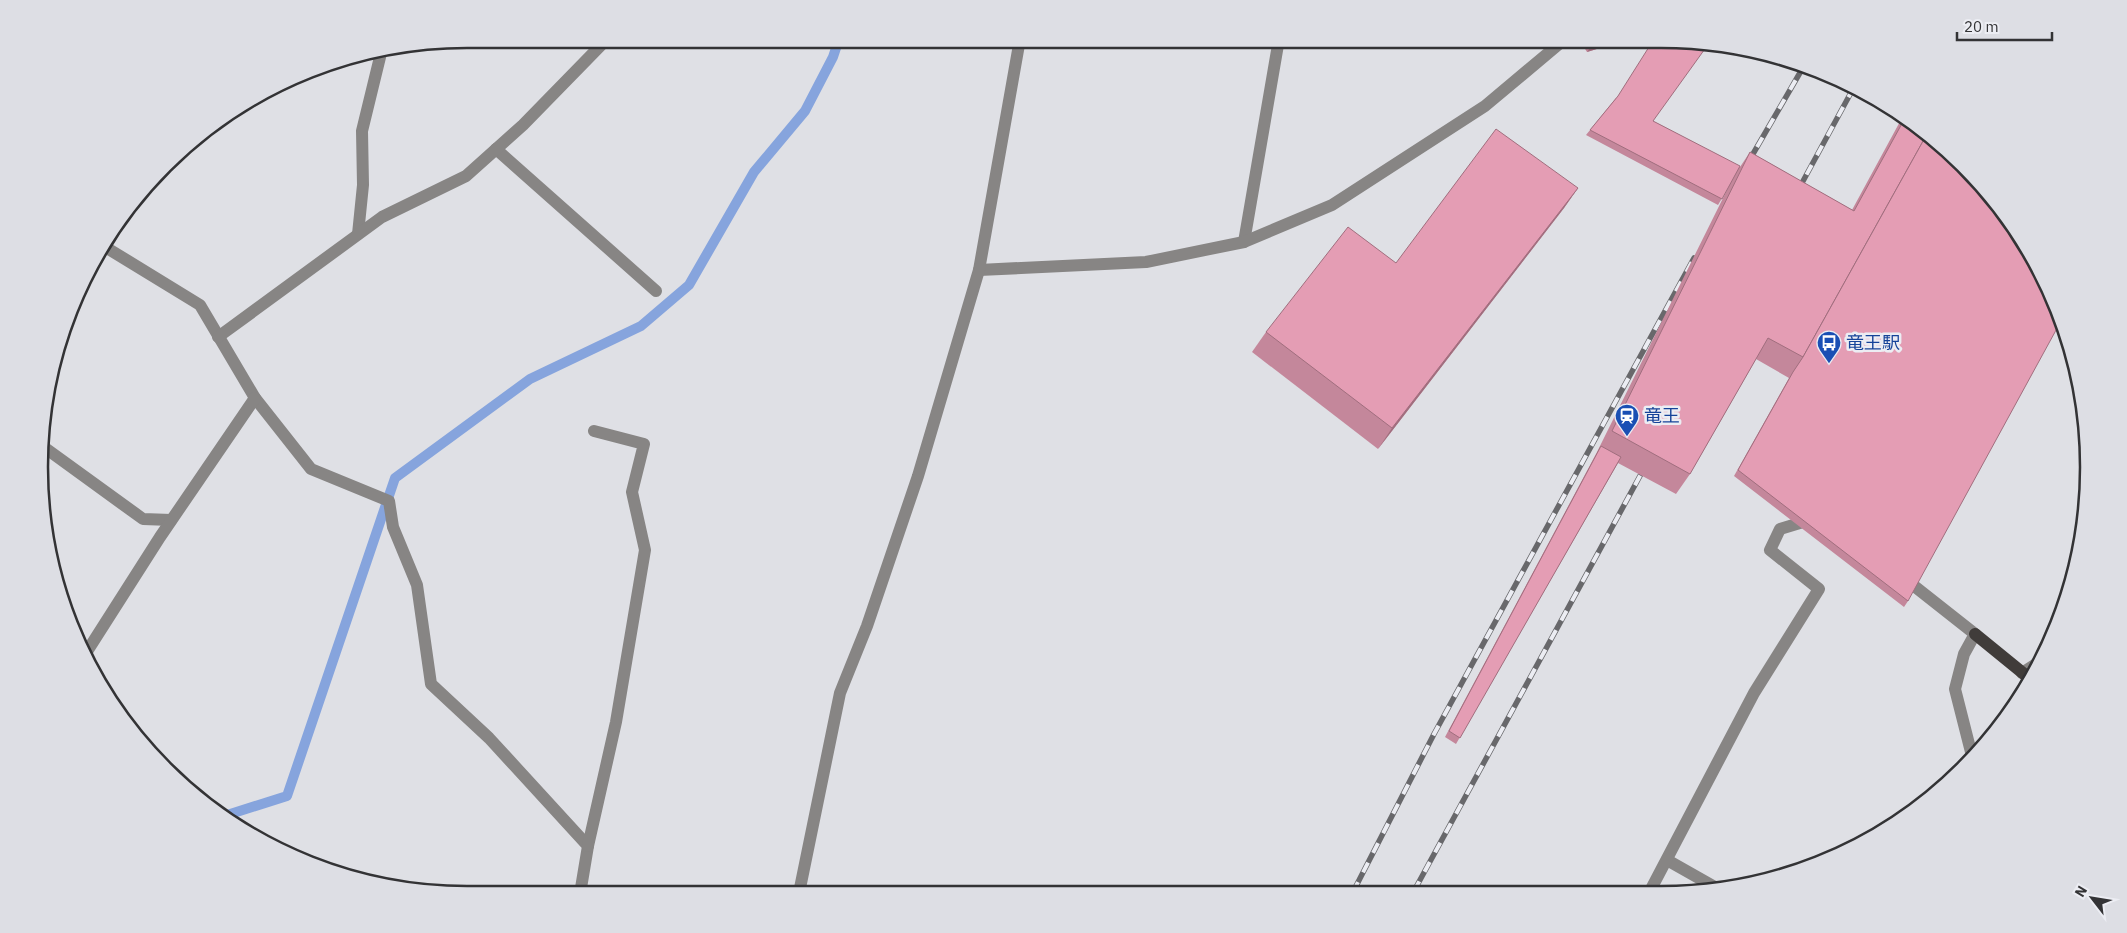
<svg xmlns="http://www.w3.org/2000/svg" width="2127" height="933" font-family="'IBM Plex Sans','Noto Sans JP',sans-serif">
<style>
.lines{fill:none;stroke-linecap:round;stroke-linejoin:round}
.stream{stroke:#86a4dd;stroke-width:10}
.minor{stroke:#878584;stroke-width:12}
.major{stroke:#403c3a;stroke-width:12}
.rail-casing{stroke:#68686b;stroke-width:5.5}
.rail{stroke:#ecedf3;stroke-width:4;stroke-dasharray:11;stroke-linecap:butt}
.wall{fill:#c4879b}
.shaded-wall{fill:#a06e7e}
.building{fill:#e49db4;stroke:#a06e7e}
.labels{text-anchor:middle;stroke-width:5;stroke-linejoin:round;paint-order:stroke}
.transit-label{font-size:18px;fill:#164399;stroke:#ecedf3;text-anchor:start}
.rim{fill:none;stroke:#333335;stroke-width:2.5}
</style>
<rect width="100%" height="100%" fill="#dfe0e5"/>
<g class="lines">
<polyline class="stream" points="224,816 287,796 395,478 530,379 641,326 689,285 754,172 805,111 833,57 839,39"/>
<g class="minor">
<polyline points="496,149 656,291"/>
<polyline points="358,234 363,185 362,131 381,53"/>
<polyline points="1244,242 1279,39"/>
<polyline points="102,245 200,305 255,398 311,469 389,501 393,527 417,585 431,684 489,738 588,846 580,894"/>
<polyline points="979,270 1146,262 1244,242 1332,205 1485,106 1565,39"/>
<polyline points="218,337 382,217 466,176 523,125 607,39"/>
<polyline points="41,445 143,519 171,520"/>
<polyline points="1904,578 1975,634 1964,654 1955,689 1971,752"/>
<polyline points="86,653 160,537 255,398"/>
<polyline points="2022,673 2036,664"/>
<polyline points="588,846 616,722 645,550 632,492 644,444 594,431"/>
<polyline points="1667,860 1720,890"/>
<polyline points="1650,891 1754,693 1819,589 1770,550 1780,529 1813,519"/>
<polyline points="799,893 840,693 867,626 918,476 979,270 1020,39"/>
</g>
<polyline class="major" points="1975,634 2029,678"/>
<defs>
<g id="rail">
<polyline points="1746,166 1805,64"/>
<polyline points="1796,194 1854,87"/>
<polyline points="1414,891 1647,463"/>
<polyline points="1353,892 1434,734 1694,258"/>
</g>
</defs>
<use href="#rail" class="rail-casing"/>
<use href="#rail" class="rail"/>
</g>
<g class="wall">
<polygon points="1579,39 1624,39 1616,43 1587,52"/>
<polygon points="1616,98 1653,121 1740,167 1750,152 1852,210 1903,116 1943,145 1908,601 1904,607 1734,476 1789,378 1756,359 1690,474 1676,494 1618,463 1456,744 1445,737 1597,452 1727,190 1718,205 1586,135"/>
<polygon points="1578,188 1564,208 1378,449 1252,352 1266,332 1396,263"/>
</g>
<g class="shaded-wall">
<polygon points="1596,39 1624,39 1616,43 1587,52"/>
<polygon points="1578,188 1564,208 1378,449 1392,428"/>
</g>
<g class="building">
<polygon points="1654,39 1661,39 1707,46 1653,121 1740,166 1722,199 1590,130 1618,96"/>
<polygon points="1905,118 1927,134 1803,357 1768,338 1690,474 1612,431 1750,152 1854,211"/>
<polygon points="1496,129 1578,188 1392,428 1266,332 1348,227 1396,263"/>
<polygon points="1927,134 1943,145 2000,206 2044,278 2061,321 1908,601 1738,470 1793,372 1803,357"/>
<polygon points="1601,446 1621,457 1460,738 1449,731"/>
</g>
<defs>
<symbol id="bus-pin" viewBox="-11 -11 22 30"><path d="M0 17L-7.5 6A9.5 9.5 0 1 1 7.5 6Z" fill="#1a4fb4" stroke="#ecedf3"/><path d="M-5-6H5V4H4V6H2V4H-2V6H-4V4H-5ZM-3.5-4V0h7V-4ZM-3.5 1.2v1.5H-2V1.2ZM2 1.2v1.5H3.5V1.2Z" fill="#fff"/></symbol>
<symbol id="station-pin" viewBox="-11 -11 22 30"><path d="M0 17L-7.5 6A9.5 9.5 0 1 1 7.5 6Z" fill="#1a4fb4" stroke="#ecedf3"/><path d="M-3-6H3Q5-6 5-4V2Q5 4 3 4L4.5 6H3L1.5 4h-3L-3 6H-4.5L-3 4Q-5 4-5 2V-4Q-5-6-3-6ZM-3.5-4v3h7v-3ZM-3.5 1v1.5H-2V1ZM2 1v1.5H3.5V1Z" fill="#fff"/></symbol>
</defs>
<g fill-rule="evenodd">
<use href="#bus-pin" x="1815" y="329" width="28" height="38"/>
<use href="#station-pin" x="1613" y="402" width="28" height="38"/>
</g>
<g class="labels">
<g class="transit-label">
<text x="1846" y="349">竜王駅</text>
<text x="1644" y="422">竜王</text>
</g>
</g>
<path d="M0 0H2127V933H0ZM467 48H1661A419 419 0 0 1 2080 467V467A419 419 0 0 1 1661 886H467A419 419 0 0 1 48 467V467A419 419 0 0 1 467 48Z" fill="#dddee4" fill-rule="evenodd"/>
<path class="rim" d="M467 48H1661A419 419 0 0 1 2080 467V467A419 419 0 0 1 1661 886H467A419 419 0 0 1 48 467V467A419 419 0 0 1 467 48Z"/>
<g transform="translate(2092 898) rotate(301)" stroke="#ecedf3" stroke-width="4" paint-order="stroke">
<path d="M0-4L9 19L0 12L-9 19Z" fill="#333335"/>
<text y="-8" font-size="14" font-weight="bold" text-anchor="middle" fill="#333335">N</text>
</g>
<path d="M1957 32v8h95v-8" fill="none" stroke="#333335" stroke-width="2.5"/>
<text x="1964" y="32" font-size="15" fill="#333335" stroke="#ecedf3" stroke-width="4" paint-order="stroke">20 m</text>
</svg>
